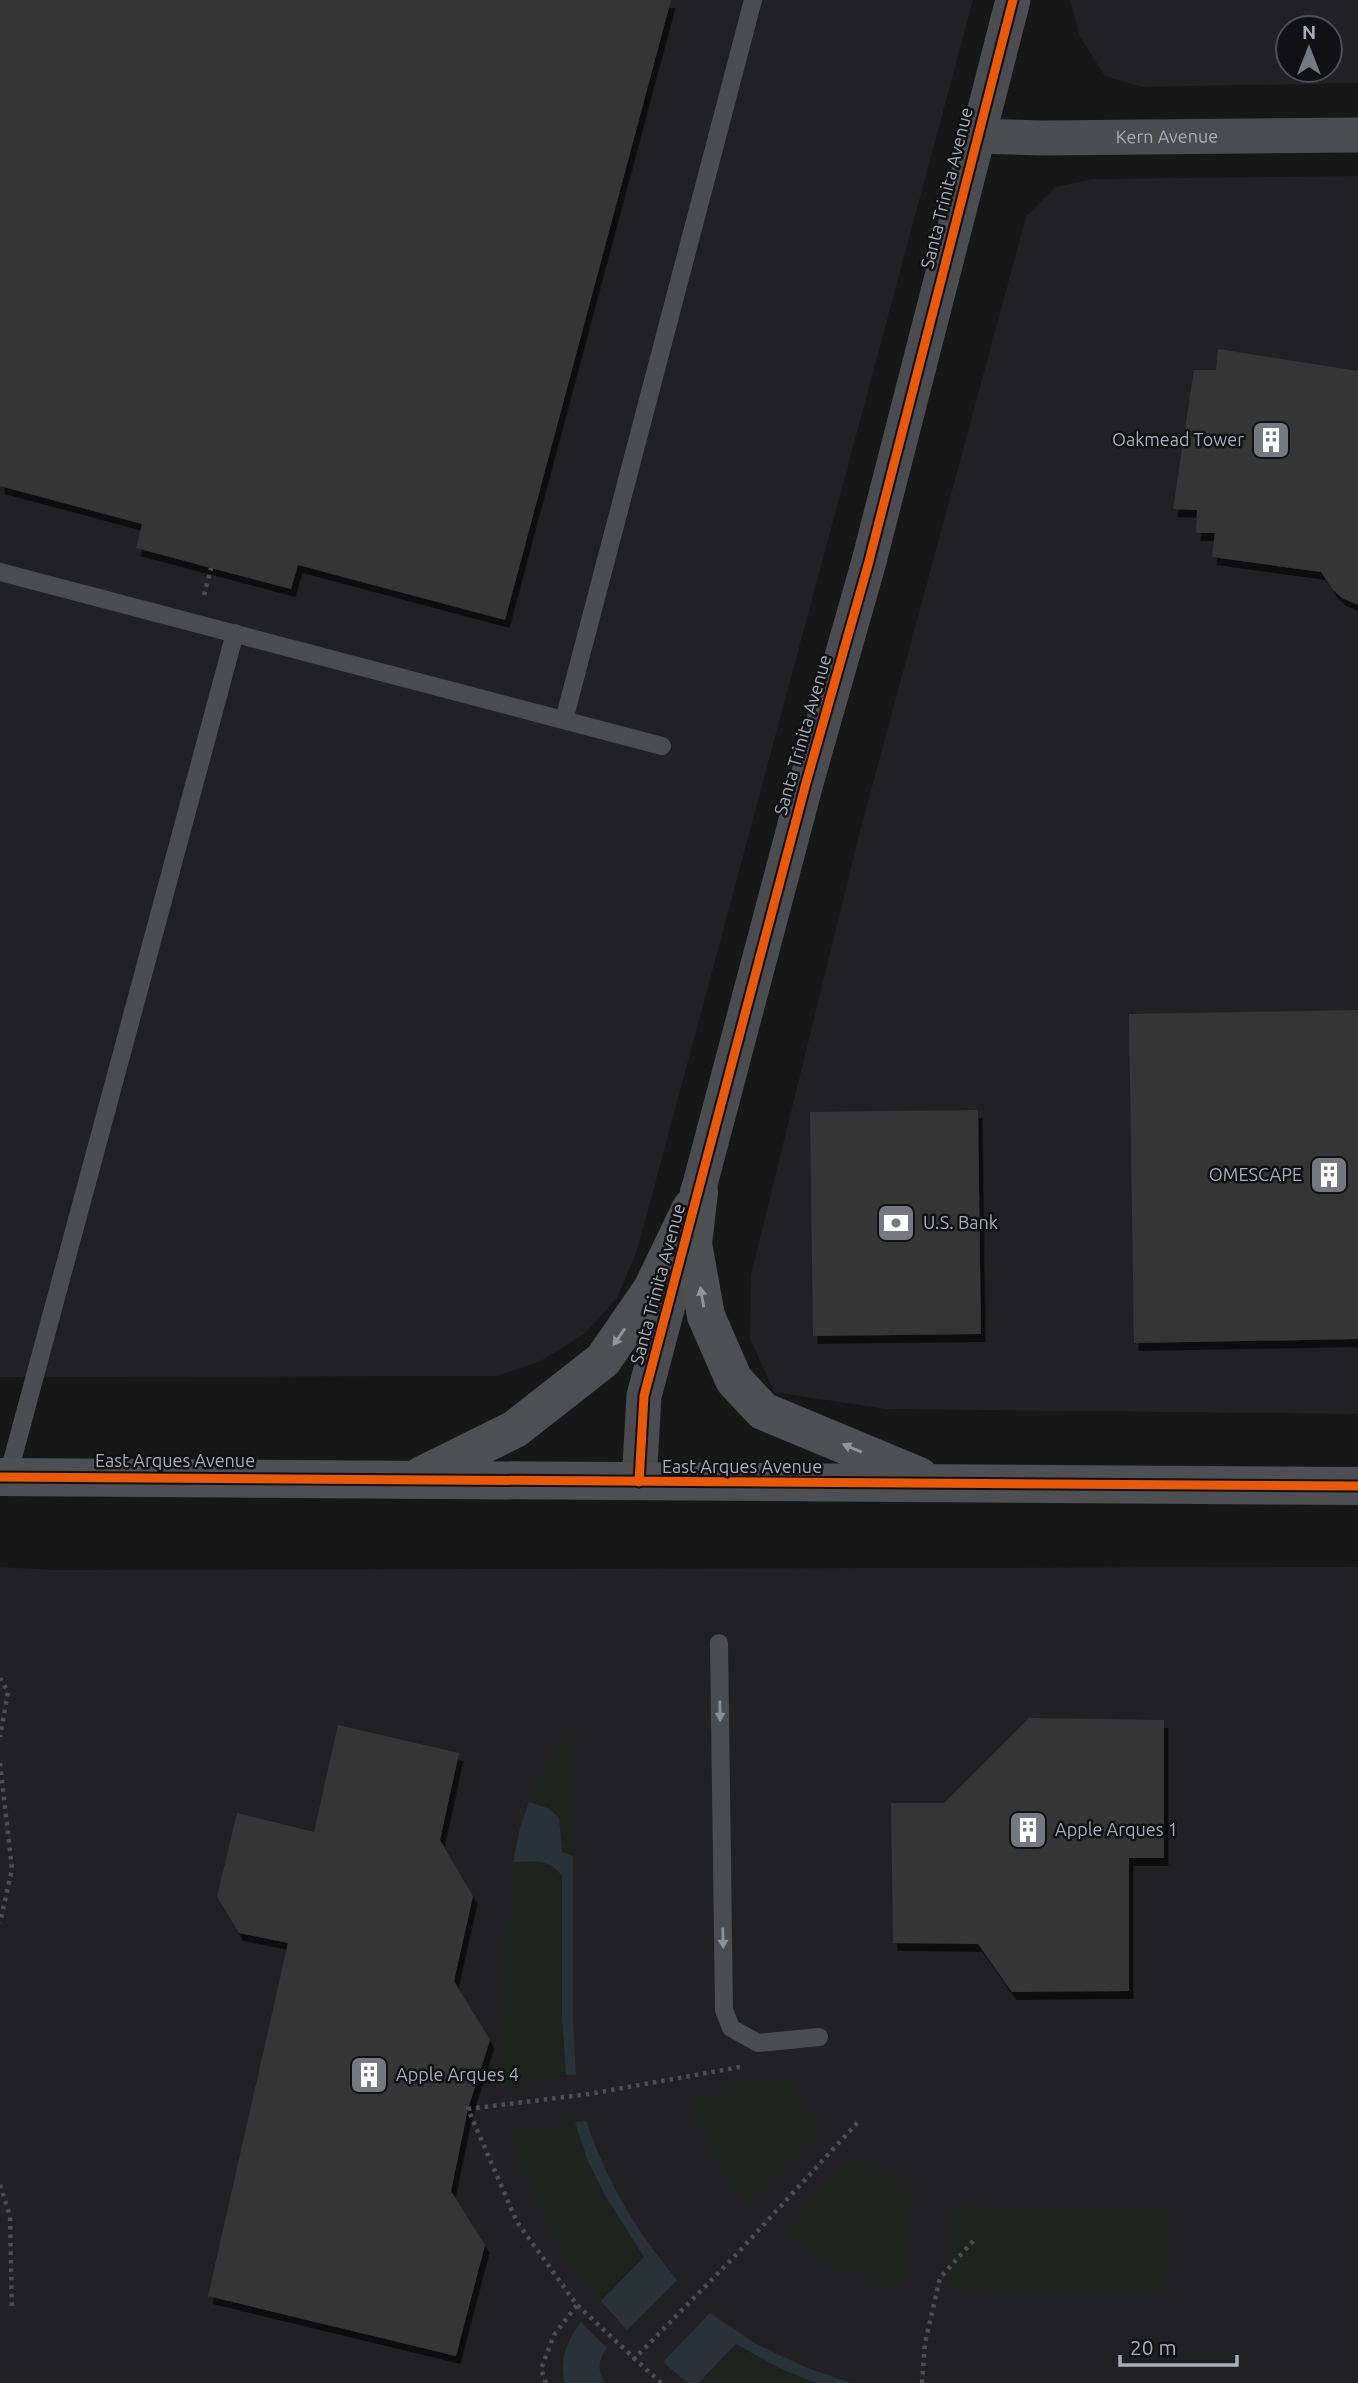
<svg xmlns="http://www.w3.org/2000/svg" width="1358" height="2383" font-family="Ubuntu,sans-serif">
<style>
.built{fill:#212123;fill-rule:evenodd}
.green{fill:#1d241e}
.water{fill:#2a3239}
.building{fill:#353536;filter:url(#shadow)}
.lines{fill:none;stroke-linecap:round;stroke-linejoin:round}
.path{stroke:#4d4e52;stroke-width:4.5;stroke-dasharray:3.5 5;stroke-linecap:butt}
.lane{stroke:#4b4c50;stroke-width:18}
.street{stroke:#4b4c50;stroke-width:35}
.primary{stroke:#4d4f52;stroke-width:38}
.cycleway-casing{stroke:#111113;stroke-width:13}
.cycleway{stroke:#e8590c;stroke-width:9}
.oneway{fill:#91969e}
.oneway2{fill:#8c9099}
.labels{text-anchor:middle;stroke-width:5;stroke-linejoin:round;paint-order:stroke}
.street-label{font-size:18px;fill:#a8adb8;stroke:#111113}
.poi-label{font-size:18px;fill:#a8adb8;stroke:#111113;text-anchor:start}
</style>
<defs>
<filter id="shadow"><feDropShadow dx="4.5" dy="8" stdDeviation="0" flood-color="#0009"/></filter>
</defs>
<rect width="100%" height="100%" fill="#171717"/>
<g class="built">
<polygon points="0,0 973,0 637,1251 617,1298 584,1334 539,1362 497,1376 0,1377"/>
<path d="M1070,0H1358V83L1142,87L1105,76L1080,37ZM1288,28H1330V70H1288Z"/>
<polygon points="1358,176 1358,1414 886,1409 774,1392 750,1338 751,1275 860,831 1026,217 1055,187 1094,179"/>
<polygon points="0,1567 53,1570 1358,1567 1358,2383 0,2383"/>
</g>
<g class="green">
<polygon points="564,1735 574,1737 573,1856 562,1852 548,1808 530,1802 548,1762"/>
<path d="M513,1862C533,1862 549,1858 562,1876V2017L566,2075L501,2090Z"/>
<polygon points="789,2076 802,2105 820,2130 747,2203 715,2156 691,2099"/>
<polygon points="575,2122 588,2161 605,2195 644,2257 601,2301 561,2248 531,2186 512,2135"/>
<polygon points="851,2158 912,2184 904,2285 834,2265 783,2234"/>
<polygon points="958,2206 1168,2208 1166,2291 950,2290"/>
<polygon points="736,2344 777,2367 815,2383 698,2383"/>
</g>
<g class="water">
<path d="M529,1802L548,1808L559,1818L562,1852L573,1856V2017L576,2075H566L562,2017V1876C549,1858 533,1862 513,1862L520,1828Z"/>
<path d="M586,2121C608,2184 635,2229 677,2280L627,2330L601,2301L644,2257L605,2195L588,2161L575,2122Z"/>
<polygon points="710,2313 756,2344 805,2367 851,2383 815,2383 777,2367 736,2344 698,2383 688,2383 663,2362"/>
<path d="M581,2322L607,2348C598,2360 597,2370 605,2383H565C558,2361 568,2339 581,2322Z"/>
</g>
<g class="building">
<polygon points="0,0 671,0 505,620 298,565 291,589 211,568 136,548 142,524 0,486"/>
<polygon points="1218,349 1358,371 1358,605 1342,598 1333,590 1321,572 1212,557 1215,533 1196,533 1197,510 1173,509 1194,370 1216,370"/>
<polygon points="1358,1010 1358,1339 1134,1343 1129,1014"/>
<polygon points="978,1110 981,1334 813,1336 810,1112"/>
<polygon points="1029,1718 1164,1720 1164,1858 1129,1858 1129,1991 1012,1992 978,1944 893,1943 891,1803 944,1803"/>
<polygon points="338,1725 459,1753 440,1840 473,1896 454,1981 490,2040 468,2109 451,2191 485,2245 456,2356 208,2296 288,1943 239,1933 217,1897 237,1813 314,1832"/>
</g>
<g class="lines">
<g class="path">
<polyline points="204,595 211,568"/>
<polyline points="0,1678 8,1692 0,1737"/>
<polyline points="0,1763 12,1869 0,1923"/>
<polyline points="0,2185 10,2216 12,2310"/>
<polyline points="633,2360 734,2257 858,2122"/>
<polyline points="546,2383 541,2369 554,2335 577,2305"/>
<polyline points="661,2383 577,2305 517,2222 468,2109 589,2094 740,2067"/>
<polyline points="922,2383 925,2343 940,2278 974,2240"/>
</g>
<g class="lane">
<polyline points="0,572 662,746"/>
<polyline points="564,720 753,0"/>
<polyline points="8,1476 235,633"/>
<polyline points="719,1643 724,2010 731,2028 758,2043 819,2037"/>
</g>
<g class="street">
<path id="s1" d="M976,136L1044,138L1358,135"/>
<polyline points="639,1482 644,1396 806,783 868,565 1013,0"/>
</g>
<g class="primary">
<polyline points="699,1192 693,1244 706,1316 734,1380 763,1411 919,1476"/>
<polyline points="422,1475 515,1429 603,1360 652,1289 691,1208"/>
<polyline points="0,1477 1358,1486"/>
</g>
<defs>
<g id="cycleway">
<polyline points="0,1477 1358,1486"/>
<polyline points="639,1482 644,1396 806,783 868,565 1013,0"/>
</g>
</defs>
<use href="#cycleway" class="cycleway-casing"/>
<use href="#cycleway" class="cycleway"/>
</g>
<defs><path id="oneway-solid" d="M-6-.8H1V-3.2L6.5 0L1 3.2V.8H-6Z" transform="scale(1.75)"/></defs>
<g class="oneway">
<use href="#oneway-solid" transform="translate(702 1297) rotate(-100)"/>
<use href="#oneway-solid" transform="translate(619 1337) rotate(125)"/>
<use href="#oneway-solid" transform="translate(852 1448) rotate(-157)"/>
</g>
<g class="oneway2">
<use href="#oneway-solid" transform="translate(720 1711) rotate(89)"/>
<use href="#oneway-solid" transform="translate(723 1938) rotate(89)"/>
</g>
<defs>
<symbol id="building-square" viewBox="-11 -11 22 22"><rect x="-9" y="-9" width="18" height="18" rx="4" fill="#757880" stroke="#111113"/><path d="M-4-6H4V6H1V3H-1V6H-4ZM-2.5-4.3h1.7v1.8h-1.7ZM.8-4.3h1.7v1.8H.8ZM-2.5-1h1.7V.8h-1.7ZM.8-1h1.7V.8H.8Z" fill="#fff"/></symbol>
<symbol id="bank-square" viewBox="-11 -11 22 22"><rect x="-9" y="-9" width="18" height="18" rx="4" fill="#757880" stroke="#111113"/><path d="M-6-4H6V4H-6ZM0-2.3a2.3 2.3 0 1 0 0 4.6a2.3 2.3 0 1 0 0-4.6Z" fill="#fff"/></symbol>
</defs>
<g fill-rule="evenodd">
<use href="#building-square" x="1249" y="418" width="44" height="44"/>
<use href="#building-square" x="1307" y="1153" width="44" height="44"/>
<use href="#bank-square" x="874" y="1201" width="44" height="44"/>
<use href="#building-square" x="1006" y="1808" width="44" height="44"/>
<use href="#building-square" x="347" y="2053" width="44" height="44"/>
</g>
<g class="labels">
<g class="street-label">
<text dy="6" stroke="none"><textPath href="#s1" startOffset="191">Kern Avenue</textPath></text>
<text transform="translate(947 188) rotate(-76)" y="6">Santa Trinita Avenue</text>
<text transform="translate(803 735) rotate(-74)" y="6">Santa Trinita Avenue</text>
<text transform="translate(658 1284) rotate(-75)" y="6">Santa Trinita Avenue</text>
<text x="175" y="1467">East Arques Avenue</text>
<text x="742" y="1473">East Arques Avenue</text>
</g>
<g class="poi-label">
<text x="1244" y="446" text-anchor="end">Oakmead Tower</text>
<text x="1302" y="1181" text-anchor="end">OMESCAPE</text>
<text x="923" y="1229">U.S. Bank</text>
<text x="1055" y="1836">Apple Arques 1</text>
<text x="396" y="2081">Apple Arques 4</text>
</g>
</g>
<g transform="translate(1309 49)"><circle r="33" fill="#111113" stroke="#4d4f55" stroke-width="2"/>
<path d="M0-5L12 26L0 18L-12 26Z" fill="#757880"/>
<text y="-10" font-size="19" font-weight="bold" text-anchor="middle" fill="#a8adb8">N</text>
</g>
<path d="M1120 2355v10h117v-10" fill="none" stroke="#a8adb8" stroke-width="3.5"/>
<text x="1130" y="2355" font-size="21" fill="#a8adb8" stroke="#111113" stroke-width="5" paint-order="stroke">20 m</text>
</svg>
